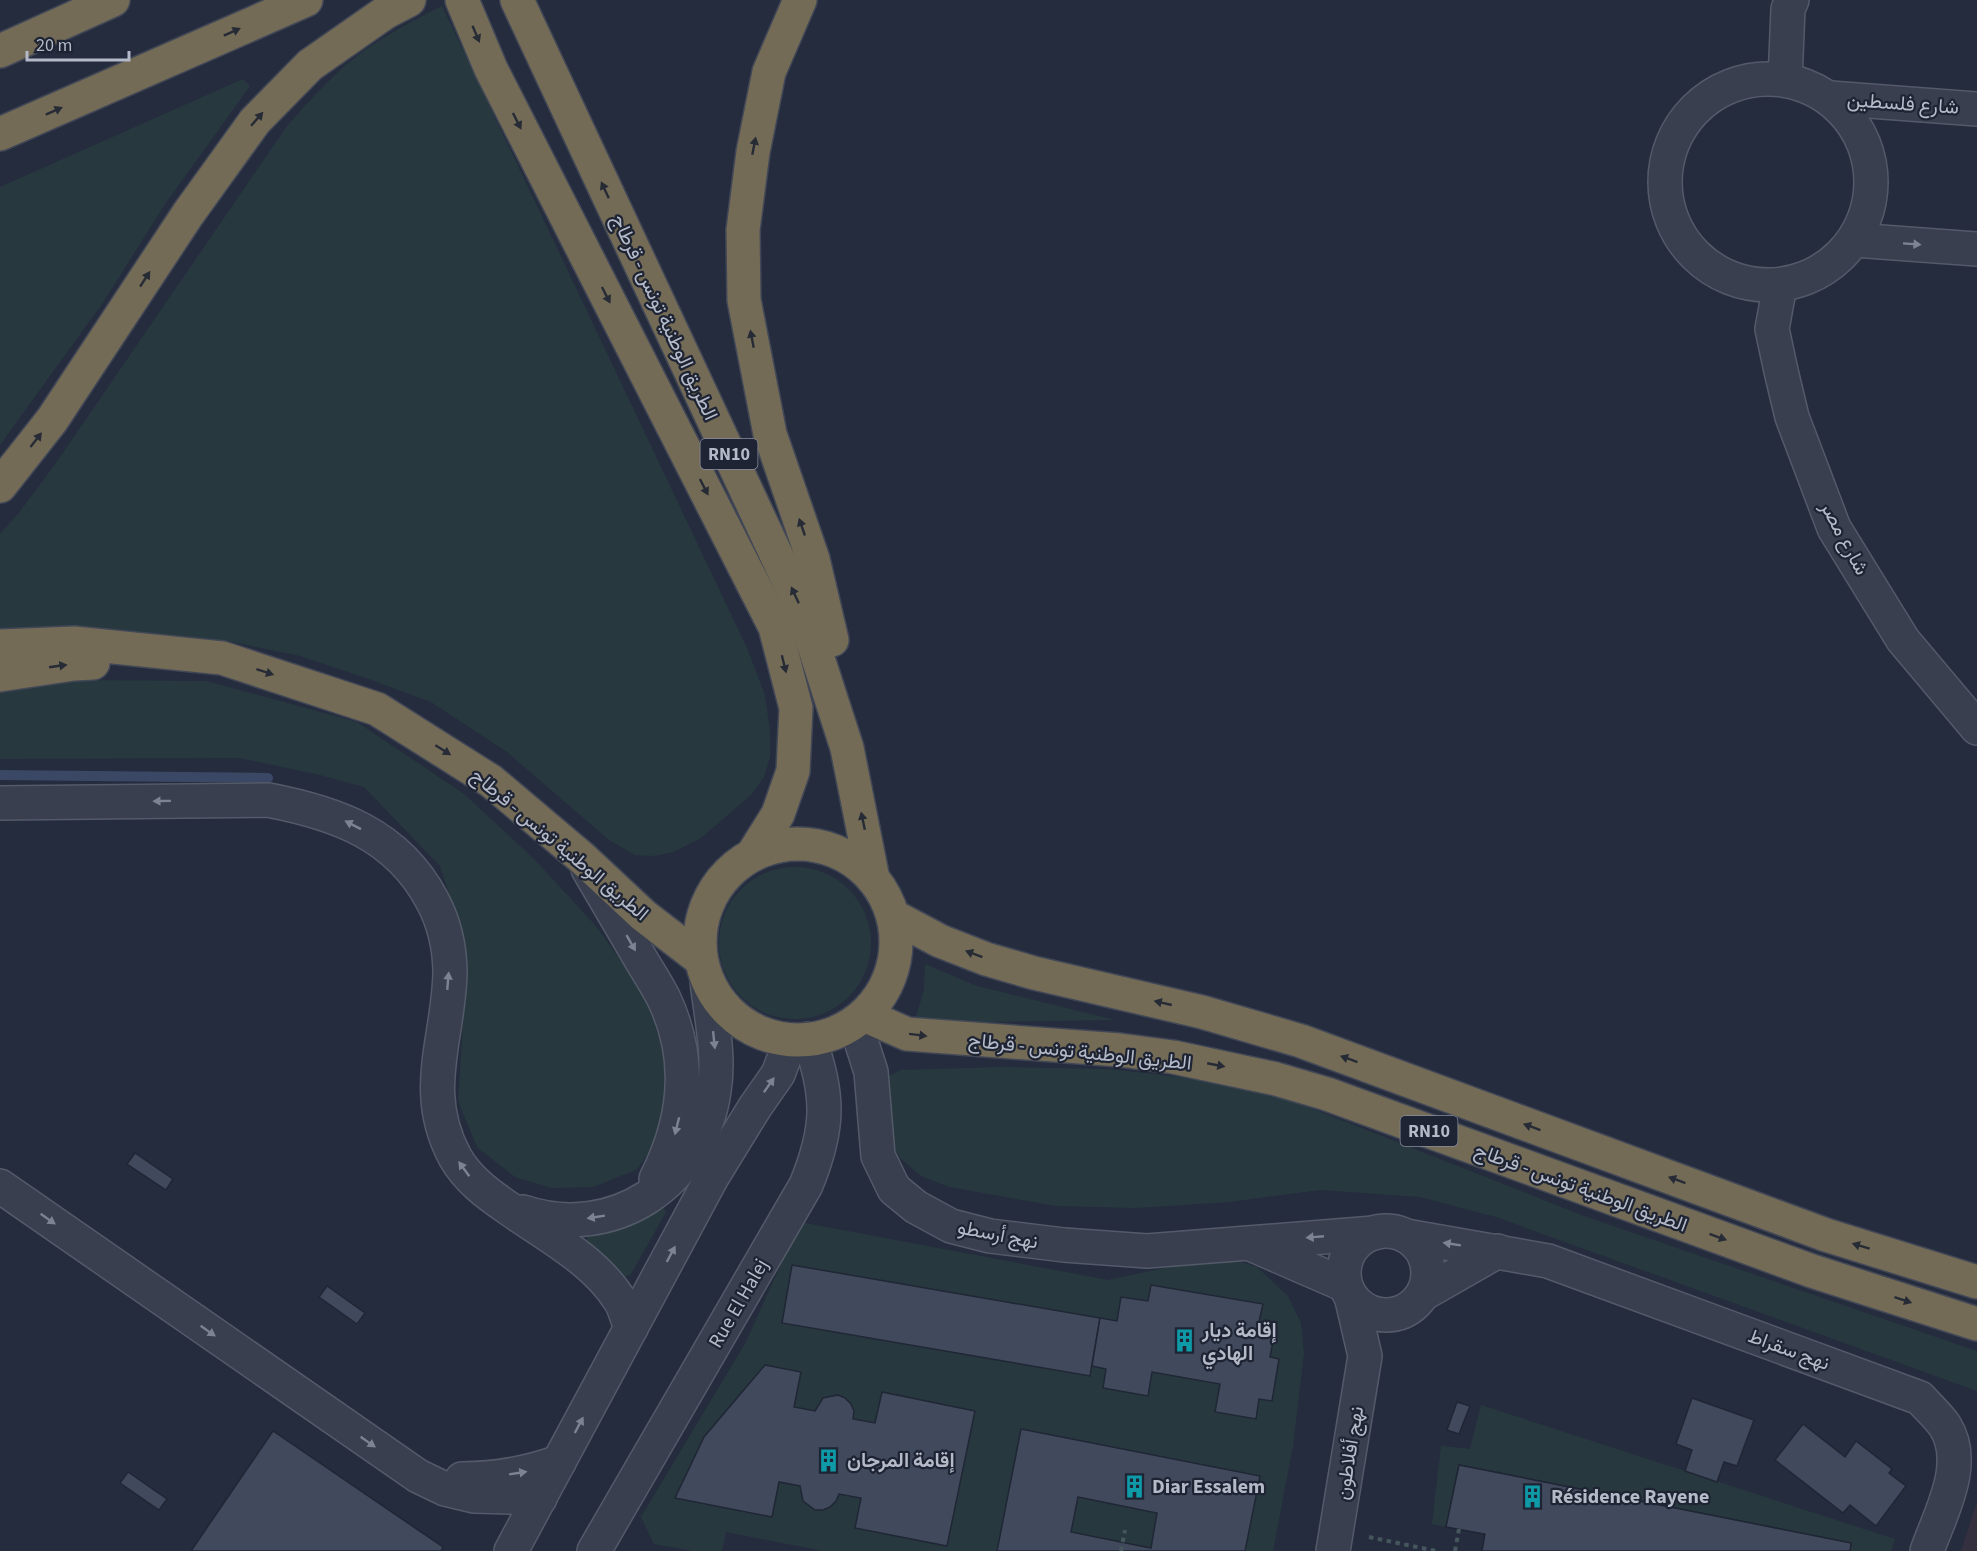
<svg xmlns="http://www.w3.org/2000/svg" width="1977" height="1551" font-family="'Source Sans 3',Vazirmatn,sans-serif">
<style>
.medical{fill:#34303f}
.green{fill:#27393f}
.lines{fill:none;stroke-linecap:round;stroke-linejoin:round}
.stream{stroke:#3a4866;stroke-width:10}
.building{fill:#414a5d;stroke:#202635;stroke-width:1.5;fill-rule:evenodd}
.minor-casing{stroke:#545a69;stroke-width:36}
.highway-casing{stroke:#414756;stroke-width:36}
.path{stroke:#45565c;stroke-width:4;stroke-dasharray:4.5 4.5;stroke-linecap:butt}
.minor{stroke:#393f4e;stroke-width:33}
.highway{stroke:#736b56;stroke-width:33}
.oneway{fill:#262b36}
.oneway2{fill:#7d8392}
.labels{text-anchor:middle;stroke-width:4.5;stroke-linejoin:round;paint-order:stroke}
.shield{fill:#1e2433;stroke:#888d9c;stroke-width:1.5}
.shield-label{font-size:18px;font-weight:bold;fill:#b5bac9}
.street-label{font-size:20px;fill:#b5bac9;stroke:#1e2433}
.poi-label{font-size:20px;font-weight:bold;fill:#b5bac9;stroke:#1e2433;text-anchor:start}
</style>
<rect width="100%" height="100%" fill="#252c3e"/>
<polygon class="medical" points="1977,1502 1977,1551 1961,1551"/>
<g class="green">
<path d="M442,6L747,648L765,695L770,731V757L764,777L752,794L701,838L673,852L654,856L635,855L609,840L507,752L431,702L363,677L300,656L233,642L173,635L0,637V534L18,514L56,463L287,126C310,100 334,73 362,52C388,34 414,20 442,6Z"/>
<polygon points="243,79 250,86 165,204 104,301 0,445 0,187"/>
<polygon points="69,680 207,681 357,722 464,794 534,859 595,925 630,973 648,1006 664,1051 668,1099 659,1140 636,1170 593,1187 551,1188 515,1177 477,1147 458,1101 464,1010 460,927 440,866 364,787 316,774 239,758 0,759 0,692"/>
<circle cx="795" cy="943" r="76"/>
<polygon points="925,964 977,986 1115,1020 914,1023 924,990"/>
<polygon points="1002,1067 1108,1069 1252,1085 1584,1216 1977,1351 1977,1391 1496,1217 1420,1197 1320,1190 1229,1202 1137,1208 1056,1206 949,1187 921,1176 900,1158 886,1134 887,1077 901,1070"/>
<polygon points="662,1205 666,1212 631,1274 623,1278 586,1243 587,1236 615,1231 640,1219"/>
<polygon points="800,1222 1108,1280 1222,1256 1257,1267 1288,1296 1301,1323 1304,1353 1293,1446 1273,1551 823,1551 726,1532 722,1551 693,1551 654,1544 641,1517 746,1342"/>
<polygon points="1481,1405 1895,1539 1891,1551 1850,1551 1851,1543 1459,1465 1446,1527 1432,1524 1441,1446 1470,1449"/>
</g>
<g class="lines">
<polyline class="stream" points="0,775 268,778"/>
</g>
<g class="building">
<polygon points="135,1153 173,1179 166,1190 127,1164"/>
<polygon points="792,1265 1100,1318 1090,1376 782,1323"/>
<polygon points="1151,1285 1263,1304 1259,1322 1276,1325 1270,1357 1279,1359 1272,1401 1259,1399 1256,1419 1215,1412 1220,1384 1152,1372 1148,1396 1103,1388 1106,1369 1092,1366 1100,1318 1117,1321 1121,1297 1148,1301"/>
<polygon points="327,1286 365,1313 357,1324 319,1297"/>
<polygon points="765,1365 801,1372 794,1407 815,1411 823,1398 838,1395 845,1398 851,1404 854,1411 853,1419 875,1423 882,1392 975,1411 947,1546 855,1528 861,1498 839,1494 836,1501 830,1507 823,1510 815,1510 803,1501 800,1486 779,1482 772,1517 675,1498 704,1437"/>
<polygon points="1692,1398 1754,1420 1737,1466 1724,1462 1717,1482 1685,1471 1692,1450 1676,1444"/>
<polygon points="1457,1402 1470,1406 1459,1434 1447,1430"/>
<polygon points="1803,1424 1845,1457 1856,1441 1892,1469 1889,1473 1906,1486 1876,1526 1850,1505 1843,1513 1775,1460"/>
<path d="M1021,1429L1260,1476L1245,1551H997ZM1078,1497L1157,1513L1151,1548L1071,1532Z"/>
<polygon points="273,1431 443,1547 441,1551 191,1551"/>
<polygon points="1459,1465 1851,1543 1850,1551 1482,1551 1485,1534 1446,1527"/>
<polygon points="1459,1465 1851,1543 1850,1551 1482,1551 1485,1534 1446,1527"/>
<polygon points="128,1472 167,1499 159,1510 120,1483"/>
</g>
<g class="lines">
<defs>
<g id="minor">
<circle cx="1768" cy="182" r="103"/>
<polyline points="1785,80 1788,9 1792,0"/>
<polyline points="1830,98 1977,109"/>
<polyline points="1854,240 1977,249"/>
<polyline points="1780,285 1772,329 1781,371 1792,417 1834,528 1903,640 1977,728"/>
<path d="M0,803L268,800C336,813 397,834 432,900C444,922 450,949 450,974C448,1041 420,1092 455,1157C468,1180 489,1195 511,1210C548,1236 594,1260 619,1299C625,1307 627,1319 631,1328"/>
<path d="M588,869C604,896 620,924 636,951C645,967 656,983 664,999C693,1060 686,1120 656,1179"/>
<polyline points="855,1022 871,1072 878,1156 894,1189 916,1207 951,1226 990,1236 1064,1245 1147,1251 1374,1233"/>
<polyline points="0,1186 418,1476 445,1489 474,1496 540,1498"/>
<path d="M523,1212C613,1242 701,1183 714,1091C720,1055 711,1017 707,981"/>
<circle cx="1386" cy="1273" r="42"/>
<path d="M1406,1236L1548,1261L1920,1398C1928,1407 1938,1416 1945,1426C1969,1464 1940,1514 1927,1551"/>
<polyline points="1253,1245 1345,1285"/>
<polyline points="1423,1294 1498,1251"/>
<path d="M462,1479C495,1479 528,1473 559,1462"/>
<polyline points="511,1551 712,1177 755,1107 778,1074 791,1040"/>
<path d="M594,1551L806,1185C829,1129 830,1096 809,1039"/>
<polyline points="1333,1551 1365,1356 1352,1300"/>
</g>
<g id="highway">
<polyline points="462,0 491,69 775,627 796,708 793,771 778,814 753,854"/>
<polyline points="517,0 803,612 847,748 873,879"/>
<polyline points="800,0 769,72 753,152 743,230 744,300 770,434 813,559 832,640"/>
<polyline points="0,51 113,0"/>
<polyline points="0,134 306,0"/>
<polyline points="0,486 52,420 188,214 255,121 310,65 386,12 409,0"/>
<polyline points="0,646 74,643 222,658 377,709 491,781 581,857 643,915 700,959"/>
<polyline points="0,675 74,664 93,663"/>
<circle cx="798" cy="942" r="98"/>
<polyline points="893,916 940,941 986,959 1034,973 1202,1012 1301,1041 1826,1235 1977,1282"/>
<polyline points="864,1015 907,1034 1120,1050 1173,1057 1276,1079 1327,1094 1812,1271 1977,1324"/>
</g>
</defs>
<use href="#minor" class="minor-casing"/>
<use href="#highway" class="highway-casing"/>
<g class="path">
<polyline points="1369,1537 1436,1551"/>
<polyline points="1121,1551 1125,1530"/>
<polyline points="1455,1551 1459,1529"/>
</g>
<use href="#minor" class="minor"/>
<use href="#highway" class="highway"/>
</g>
<defs><path id="oneway-solid" d="M-6-.8H1V-3.2L6.5 0L1 3.2V.8H-6Z" transform="scale(1.5)"/></defs>
<g class="oneway">
<use href="#oneway-solid" transform="translate(232 32) rotate(-24)"/>
<use href="#oneway-solid" transform="translate(476 34) rotate(67)"/>
<use href="#oneway-solid" transform="translate(54 111) rotate(-24)"/>
<use href="#oneway-solid" transform="translate(257 119) rotate(-49)"/>
<use href="#oneway-solid" transform="translate(517 121) rotate(63)"/>
<use href="#oneway-solid" transform="translate(754 146) rotate(-79)"/>
<use href="#oneway-solid" transform="translate(605 190) rotate(-115)"/>
<use href="#oneway-solid" transform="translate(145 279) rotate(-57)"/>
<use href="#oneway-solid" transform="translate(606 295) rotate(63)"/>
<use href="#oneway-solid" transform="translate(752 339) rotate(-101)"/>
<use href="#oneway-solid" transform="translate(36 440) rotate(-52)"/>
<use href="#oneway-solid" transform="translate(704 487) rotate(63)"/>
<use href="#oneway-solid" transform="translate(802 527) rotate(-109)"/>
<use href="#oneway-solid" transform="translate(795 595) rotate(-115)"/>
<use href="#oneway-solid" transform="translate(784 664) rotate(76)"/>
<use href="#oneway-solid" transform="translate(58 666) rotate(-8)"/>
<use href="#oneway-solid" transform="translate(265 672) rotate(18)"/>
<use href="#oneway-solid" transform="translate(443 750) rotate(32)"/>
<use href="#oneway-solid" transform="translate(863 821) rotate(-102)"/>
<use href="#oneway-solid" transform="translate(974 954) rotate(-159)"/>
<use href="#oneway-solid" transform="translate(1163 1003) rotate(-167)"/>
<use href="#oneway-solid" transform="translate(918 1035) rotate(7)"/>
<use href="#oneway-solid" transform="translate(1349 1059) rotate(-160)"/>
<use href="#oneway-solid" transform="translate(1216 1065) rotate(11)"/>
<use href="#oneway-solid" transform="translate(1532 1127) rotate(-160)"/>
<use href="#oneway-solid" transform="translate(1677 1180) rotate(-160)"/>
<use href="#oneway-solid" transform="translate(1718 1237) rotate(20)"/>
<use href="#oneway-solid" transform="translate(1861 1246) rotate(-163)"/>
<use href="#oneway-solid" transform="translate(1903 1300) rotate(18)"/>
</g>
<g class="oneway2">
<use href="#oneway-solid" transform="translate(1912 244) rotate(4)"/>
<use href="#oneway-solid" transform="translate(162 801) rotate(179)"/>
<use href="#oneway-solid" transform="translate(353 825) rotate(-153)"/>
<use href="#oneway-solid" transform="translate(631 943) rotate(60)"/>
<use href="#oneway-solid" transform="translate(448 981) rotate(-85)"/>
<use href="#oneway-solid" transform="translate(714 1040) rotate(84)"/>
<use href="#oneway-solid" transform="translate(769 1085) rotate(-55)"/>
<use href="#oneway-solid" transform="translate(677 1126) rotate(104)"/>
<use href="#oneway-solid" transform="translate(464 1169) rotate(-126)"/>
<use href="#oneway-solid" transform="translate(596 1217) rotate(171)"/>
<use href="#oneway-solid" transform="translate(48 1219) rotate(35)"/>
<use href="#oneway-solid" transform="translate(1315 1237) rotate(175)"/>
<use href="#oneway-solid" transform="translate(1452 1244) rotate(-171)"/>
<use href="#oneway-solid" transform="translate(671 1254) rotate(-62)"/>
<use href="#oneway-solid" transform="translate(208 1331) rotate(35)"/>
<use href="#oneway-solid" transform="translate(579 1425) rotate(-62)"/>
<use href="#oneway-solid" transform="translate(368 1442) rotate(35)"/>
<use href="#oneway-solid" transform="translate(518 1473) rotate(-9)"/>
</g>
<defs>
<symbol id="building-bare" viewBox="-9 -9 18 18"><path d="M-4-6H4V6H1V3H-1V6H-4ZM-2.5-4.3h1.7v1.8h-1.7ZM.8-4.3h1.7v1.8H.8ZM-2.5-1h1.7V.8h-1.7ZM.8-1h1.7V.8H.8Z" fill="#0f9aa8" stroke="#1e2433" stroke-width="2.5" paint-order="stroke"/></symbol>
</defs>
<g fill-rule="evenodd">
<use href="#building-bare" x="1168" y="1324" width="33" height="33"/>
<use href="#building-bare" x="812" y="1444" width="33" height="33"/>
<use href="#building-bare" x="1118" y="1470" width="33" height="33"/>
<use href="#building-bare" x="1516" y="1480" width="33" height="33"/>
</g>
<g class="labels">
<g class="shield">
<rect x="700.5" y="439" width="57" height="30" rx="4.5"/>
<rect x="1400.5" y="1116" width="57" height="30" rx="4.5"/>
</g>
<g class="shield-label">
<text x="729" y="460">RN10</text>
<text x="1429" y="1137">RN10</text>
</g>
<g class="street-label">
<text transform="translate(1903 103) rotate(4)" y="7">شارع فلسطين</text>
<text transform="translate(665 317) rotate(65)" y="7">الطريق الوطنية تونس - قرطاج</text>
<text transform="translate(1845 538) rotate(62)" y="7">شارع مصر</text>
<text transform="translate(560 844) rotate(40)" y="7">الطريق الوطنية تونس - قرطاج</text>
<text transform="translate(1080 1051) rotate(6)" y="7">الطريق الوطنية تونس - قرطاج</text>
<text transform="translate(1581 1187) rotate(20)" y="7">الطريق الوطنية تونس - قرطاج</text>
<text transform="translate(998 1234) rotate(11)" y="7">نهج أرسطو</text>
<text transform="translate(738 1303) rotate(-60)" y="7">Rue El Halej</text>
<text transform="translate(1789 1349) rotate(20)" y="7">نهج سقراط</text>
<text transform="translate(1349 1453) rotate(-81)" y="7">نهج أفلاطون</text>
</g>
<g class="poi-label">
<text x="1202" y="1337">إقامة ديار<tspan x="1202" dy="23">الهادي</tspan></text>
<text x="847" y="1467">إقامة المرجان</text>
<text x="1152" y="1493">Diar Essalem</text>
<text x="1551" y="1503">Résidence Rayene</text>
</g>
</g>
<path d="M27 51v9h102v-9" fill="none" stroke="#b5bac9" stroke-width="3"/>
<text x="36" y="51" font-size="18" fill="#b5bac9" stroke="#1e2433" stroke-width="4.5" paint-order="stroke">20 m</text>
</svg>
